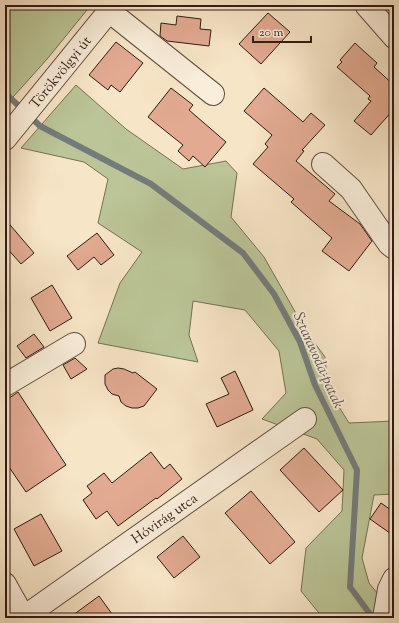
<svg xmlns="http://www.w3.org/2000/svg" width="399" height="623" font-family="'Sorts Mill Goudy',serif">
<style>
.green{fill:#bbc597;stroke:#767055}
.lines{fill:none;stroke-linecap:round;stroke-linejoin:round}
.stream{stroke:#747c7b;stroke-width:6}
.building{fill:#e2aa91;stroke:#301b13}
.minor-casing{stroke:#624e40;stroke-width:24}
.tertiary-casing{stroke:#624e40;stroke-width:24}
.minor{stroke:#faeedb;stroke-width:22}
.tertiary{stroke:#faeedb;stroke-width:22}
.labels{text-anchor:middle;stroke-width:4;stroke-linejoin:round;paint-order:stroke}
.street-label{font-size:14px;fill:#301b13;stroke:#faeedb}
.water-label{font-size:15px;font-style:italic;fill:#585350;stroke:#faeedb}
</style>
<rect width="100%" height="100%" fill="#f7e5c7"/>
<filter id="stains"><feTurbulence type="fractalNoise" baseFrequency=".005" numOctaves="4"/><feColorMatrix values="0 0 0 0 .2 0 0 0 0 .09 0 0 0 0 .02 0 0 0 .5 -.17"/></filter>
<radialGradient id="worn" r=".72"><stop offset=".6" stop-color="#630" stop-opacity="0"/><stop offset="1" stop-color="#630" stop-opacity=".3"/></radialGradient>
<g class="green">
<polygon points="5,5 91,5 48,58 5,106"/>
<polygon points="76,85 126,129 183,169 226,161 237,173 231,217 264,257 306,331 325,357 328,389 349,423 394,421 394,494 374,495 362,558 369,583 378,594 376,618 323,618 301,591 306,548 342,511 344,470 317,439 262,419 286,393 279,351 245,310 193,301 189,335 198,362 98,343 120,283 142,252 98,223 108,179 84,162 21,148"/>
</g>
<g class="lines">
<polyline class="stream" points="5,93 40,126 151,184 243,253 274,294 300,342 315,385 357,470 350,587 370,614 377,618"/>
</g>
<g class="building">
<polygon points="268,13 290,32 261,64 239,44"/>
<polygon points="177,16 201,19 200,29 211,30 209,46 167,41 160,36 161,23 176,25"/>
<polygon points="116,42 143,63 120,92 111,85 108,90 89,75"/>
<polygon points="355,43 377,63 374,67 394,85 394,109 371,135 354,121 371,101 368,99 370,96 337,67 342,62 340,60"/>
<polygon points="171,88 193,105 189,110 226,142 205,167 193,156 189,161 178,151 183,145 148,117"/>
<polygon points="264,88 303,122 311,113 325,125 302,150 304,151 296,161 335,194 329,201 360,224 372,241 349,271 322,251 332,238 291,202 294,199 253,164 268,147 265,144 272,135 244,111"/>
<polygon points="5,219 34,253 21,264 5,246"/>
<polygon points="97,233 114,255 101,265 94,257 78,270 67,256"/>
<polygon points="52,285 72,318 50,331 31,298"/>
<polygon points="34,334 44,347 26,358 17,346"/>
<polygon points="75,358 87,369 71,379 63,365"/>
<polygon points="118,368 124,369 133,373 135,372 157,389 144,406 138,408 132,408 126,406 121,402 119,396 112,394 108,390 105,384 105,375 113,369"/>
<polygon points="235,371 253,410 217,427 206,404 229,394 221,378"/>
<polygon points="18,392 66,465 26,492 5,461 5,401"/>
<polygon points="304,448 343,490 319,512 280,470"/>
<polygon points="151,452 164,469 170,464 182,479 157,499 156,498 118,526 107,511 96,519 83,500 92,493 87,486 104,473 112,483"/>
<polygon points="251,491 295,542 270,564 225,513"/>
<polygon points="381,503 394,512 394,536 370,519"/>
<polygon points="41,514 62,551 34,566 14,529"/>
<polygon points="183,536 200,557 174,578 157,557"/>
<polygon points="99,596 115,618 69,618"/>
</g>
<g class="lines">
<defs>
<g id="minor">
<polyline points="366,5 394,37"/>
<polyline points="109,11 213,94"/>
<polyline points="323,164 351,189 389,244 394,248"/>
<polyline points="5,385 74,344"/>
<polyline points="24,617 305,419"/>
<polyline points="384,618 389,589 394,579"/>
</g>
<g id="tertiary">
<polyline points="5,139 114,5"/>
<polyline points="5,584 24,618"/>
</g>
</defs>
<use href="#minor" class="minor-casing"/>
<use href="#tertiary" class="tertiary-casing"/>
<use href="#minor" class="minor"/>
<use href="#tertiary" class="tertiary"/>
</g>
<g class="labels">
<g class="street-label">
<text transform="translate(60 72) rotate(-51)" y="5">Törökvölgyi út</text>
<text transform="translate(164 518) rotate(-35)" y="5">Hóvirág utca</text>
</g>
<g class="water-label">
<text transform="translate(319 360) rotate(66)" y="5">Sztaravoda-patak</text>
</g>
</g>
<rect width="399" height="623" fill="none" stroke="#f7e5c7" stroke-width="20"/>
<rect x="6" y="6" width="387" height="611" fill="none" stroke="#301b13" stroke-width="2"/>
<rect x="10" y="10" width="379" height="603" fill="none" stroke="#301b13"/>
<path d="M253 36v6h58v-6" fill="none" stroke="#301b13" stroke-width="2"/>
<text x="259" y="36" font-size="12" fill="#301b13" stroke="#faeedb" stroke-width="3" paint-order="stroke">20 m</text>
<rect width="100%" height="100%" filter="url(#stains)"/>
<rect width="100%" height="100%" fill="url(#worn)"/>
</svg>
